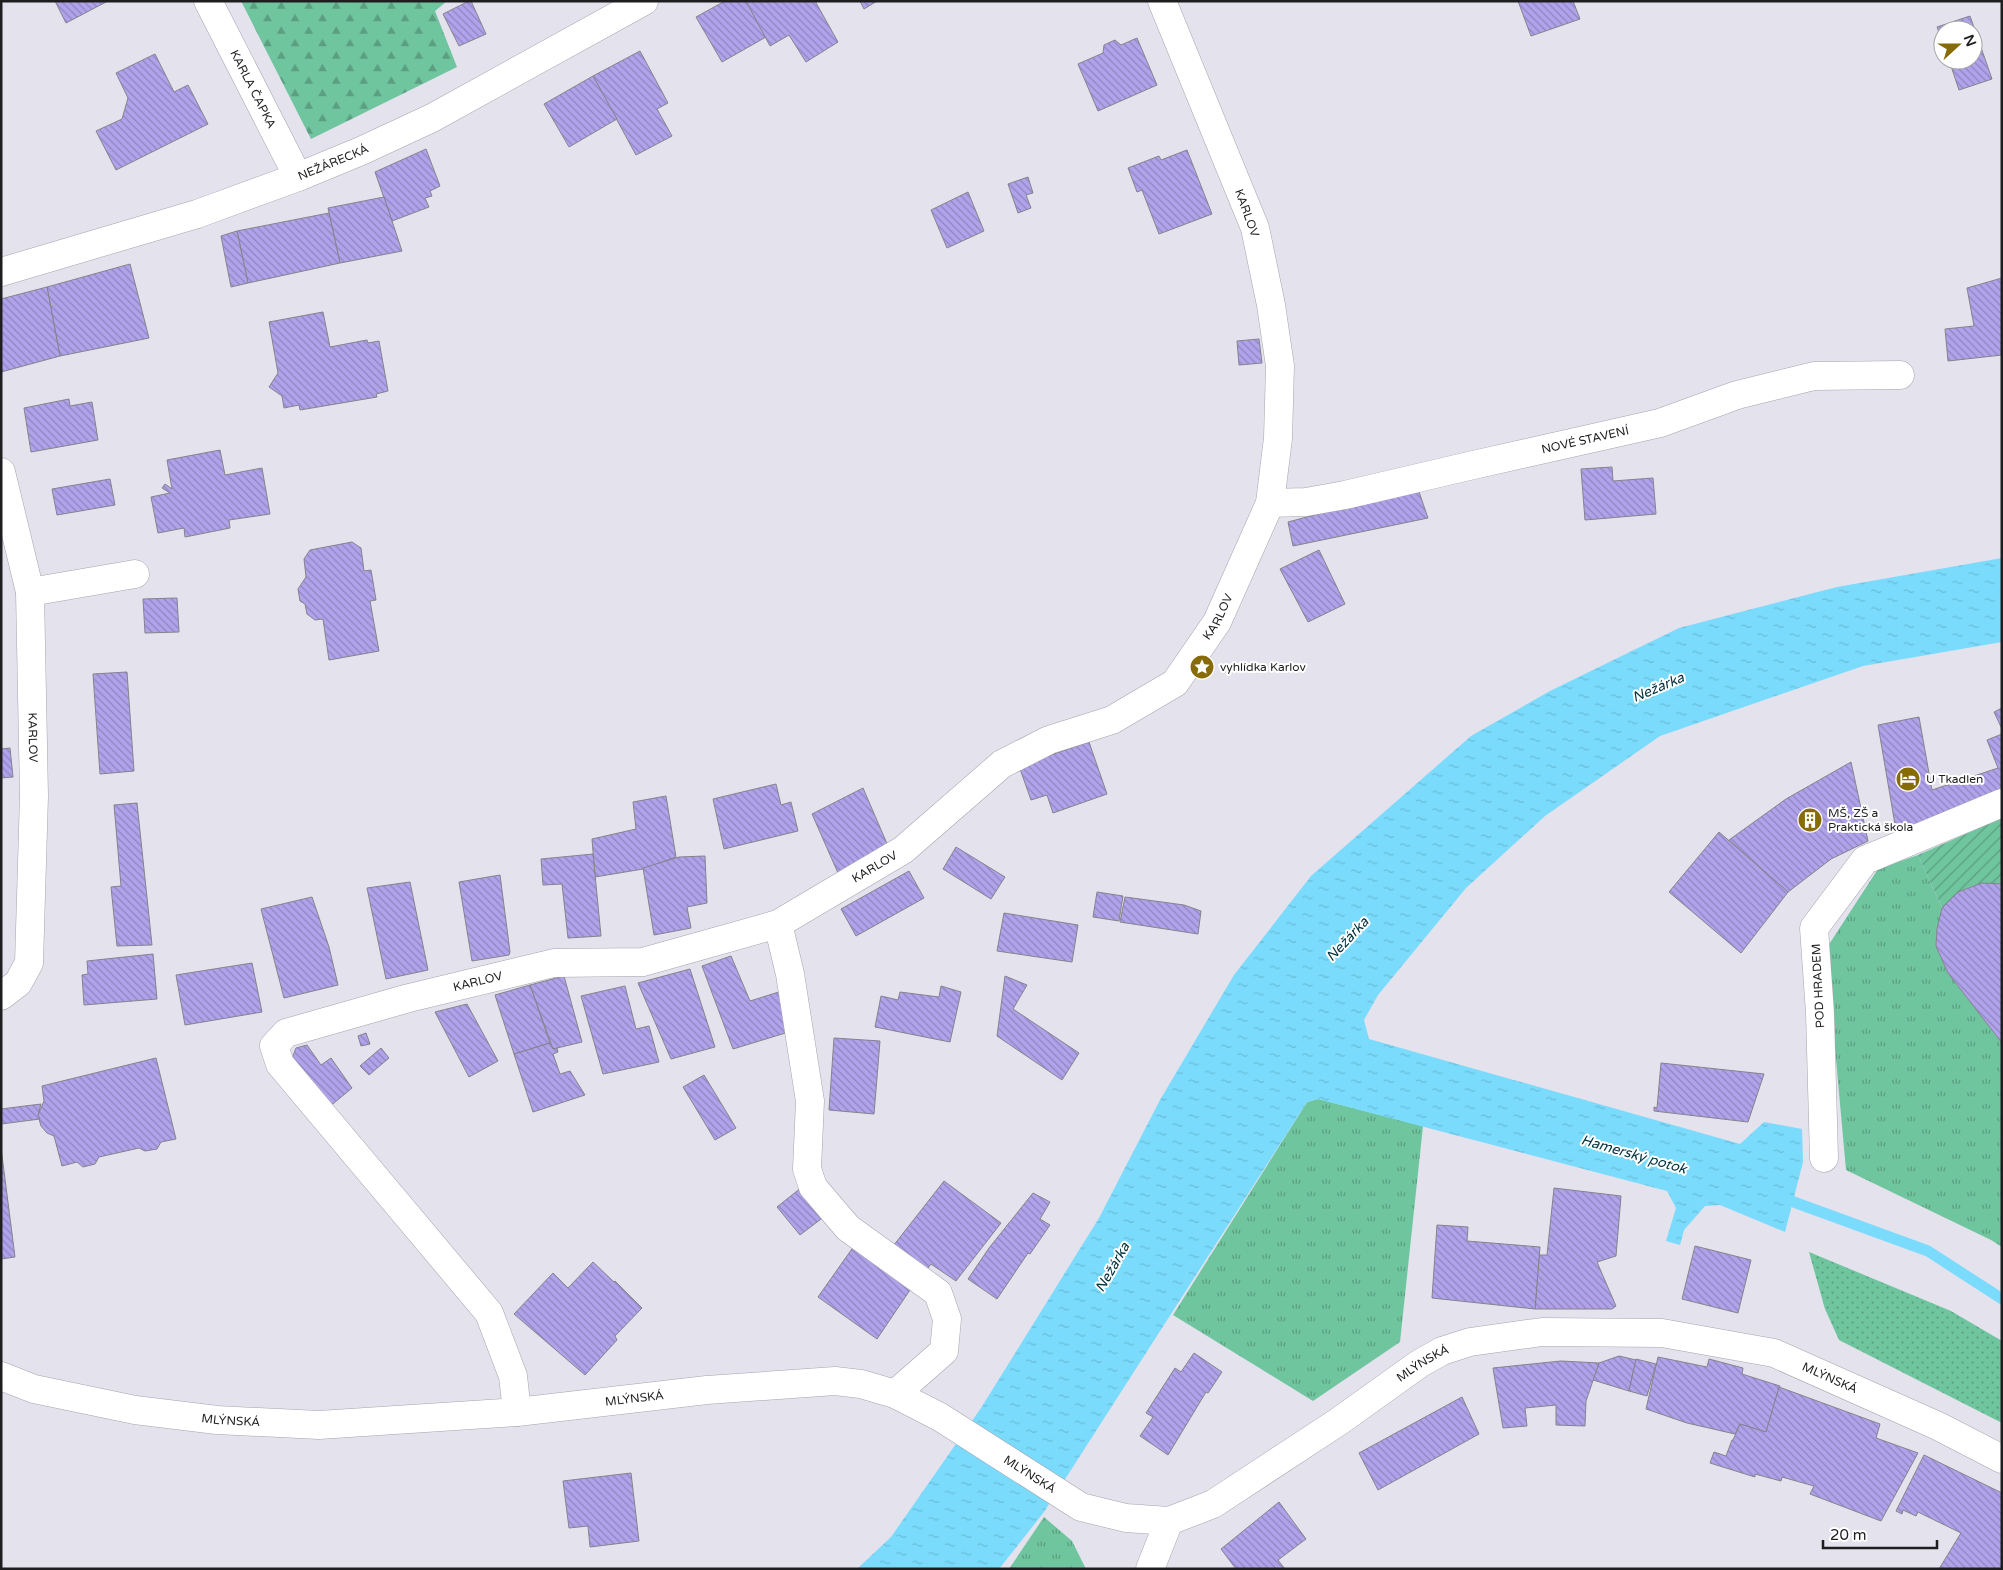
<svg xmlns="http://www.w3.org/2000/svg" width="2003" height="1570" font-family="'Varela Round',sans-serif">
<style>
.grass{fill:url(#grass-dots)}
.forest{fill:url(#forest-firs)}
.park{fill:url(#park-tufts)}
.garden{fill:url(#garden-furrows)}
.water{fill:url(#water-ripples)}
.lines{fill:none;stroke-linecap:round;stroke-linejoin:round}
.stream{stroke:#7adbfc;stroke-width:11}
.building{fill:url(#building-back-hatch);stroke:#84838c}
.minor-casing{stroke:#a5a4ae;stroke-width:29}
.minor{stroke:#fff;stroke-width:28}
.labels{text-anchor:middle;stroke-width:4;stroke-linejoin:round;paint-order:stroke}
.street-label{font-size:12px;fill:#1e1e21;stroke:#fff}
.poi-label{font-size:12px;fill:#1e1e21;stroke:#fff;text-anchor:start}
.water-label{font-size:14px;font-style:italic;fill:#033341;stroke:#fff}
</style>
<defs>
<pattern id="grass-dots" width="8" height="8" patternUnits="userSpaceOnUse" patternTransform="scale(1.25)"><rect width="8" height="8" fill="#6fc59e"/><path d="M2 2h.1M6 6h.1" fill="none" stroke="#5b9f80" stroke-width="1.8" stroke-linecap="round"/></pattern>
<pattern id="forest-firs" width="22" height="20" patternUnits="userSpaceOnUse" patternTransform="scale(1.25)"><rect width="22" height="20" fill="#6fc59e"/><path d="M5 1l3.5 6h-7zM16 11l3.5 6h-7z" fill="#5b9f80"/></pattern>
<pattern id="park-tufts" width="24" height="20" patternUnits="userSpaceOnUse" patternTransform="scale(1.25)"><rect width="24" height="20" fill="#6fc59e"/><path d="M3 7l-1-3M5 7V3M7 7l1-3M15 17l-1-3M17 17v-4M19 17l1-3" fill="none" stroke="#5b9f80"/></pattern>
<pattern id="garden-furrows" width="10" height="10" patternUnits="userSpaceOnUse" patternTransform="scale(1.25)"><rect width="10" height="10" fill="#6fc59e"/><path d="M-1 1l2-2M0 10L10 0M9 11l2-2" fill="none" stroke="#5b9f80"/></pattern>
<pattern id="water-ripples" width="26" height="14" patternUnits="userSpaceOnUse" patternTransform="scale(1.25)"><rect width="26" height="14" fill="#7adbfc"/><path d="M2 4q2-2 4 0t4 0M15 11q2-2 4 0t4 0" fill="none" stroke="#69bcd8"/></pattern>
<pattern id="building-back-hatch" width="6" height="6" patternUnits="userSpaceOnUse" patternTransform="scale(1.25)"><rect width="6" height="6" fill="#b1a3eb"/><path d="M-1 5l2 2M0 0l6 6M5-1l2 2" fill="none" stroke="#8f84be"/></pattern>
</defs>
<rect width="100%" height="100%" fill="#e3e2ed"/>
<polygon class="grass" points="1809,1252 1951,1311 2002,1341 2002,1423 1839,1340 1825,1309"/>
<polygon class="forest" points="241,1 447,1 435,11 457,67 311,139"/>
<g class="park">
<polygon points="1918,855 1942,908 1937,929 1936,946 1948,973 2002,1043 2002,1247 1991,1240 1846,1170 1826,949 1878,869"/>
<polygon points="1318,1099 1423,1126 1400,1342 1313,1401 1173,1315 1307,1102"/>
<polygon points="1044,1517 1072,1541 1086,1569 1009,1569"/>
</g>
<path class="garden" d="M2002,818V884C1972,883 1963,887 1942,908L1918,855Z"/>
<polygon class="water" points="2002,558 2002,642 1863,666 1660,736 1545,816 1466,888 1378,995 1364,1020 1369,1039 1740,1144 1764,1122 1802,1129 1803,1162 1785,1232 1720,1205 1705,1206 1684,1230 1680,1245 1666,1241 1676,1208 1667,1191 1318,1099 1307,1102 1044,1512 999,1569 857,1569 891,1537 981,1408 1099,1218 1160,1100 1234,975 1311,876 1471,736 1550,691 1679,628 1837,587"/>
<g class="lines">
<polyline class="stream" points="1780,1197 1928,1251 2002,1299"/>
</g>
<g class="building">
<polygon points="55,1 108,1 66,23"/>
<polygon points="469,1 471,1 486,34 459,46 443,14"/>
<polygon points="725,1 746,1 766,37 722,62 696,17"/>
<polygon points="746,1 815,1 838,42 806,62 789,35 770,46"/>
<polygon points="860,1 877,1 864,9"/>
<polygon points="1518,1 1573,1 1580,19 1531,36"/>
<polygon points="1970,16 1992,79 1959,90 1949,60 1973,60 1973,30 1943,30 1943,43 1937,27"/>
<polygon points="1137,38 1157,85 1098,111 1078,64 1103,53 1104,45 1115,40 1121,45"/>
<polygon points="640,51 668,103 657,109 672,136 636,155 593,76"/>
<polygon points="155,54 174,92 188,85 208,124 116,170 96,131 122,119 128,98 116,73"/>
<polygon points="593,76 617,119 569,147 544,104"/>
<polygon points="426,149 440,186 430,191 432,196 425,198 429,207 392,221 375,172"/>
<polygon points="1187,150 1212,214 1159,234 1142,190 1137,192 1128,168 1159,156 1161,160"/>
<polygon points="1028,177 1033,193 1026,195 1031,208 1018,213 1008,184"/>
<polygon points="968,192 984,231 947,248 931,210"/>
<polygon points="384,197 402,251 340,263 328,208"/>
<polygon points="329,213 340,263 248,283 237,231"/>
<polygon points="237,231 248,283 231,287 221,236"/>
<polygon points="130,264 149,338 60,356 47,287"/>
<polygon points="2002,278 2002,355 1948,361 1945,329 1974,326 1967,288"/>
<polygon points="47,287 60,356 1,372 1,299"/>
<polygon points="323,312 330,347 367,340 368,343 379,341 388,391 376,394 377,397 300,410 299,405 284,408 282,396 269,387 278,373 269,322"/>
<polygon points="1259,339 1262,363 1239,365 1237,341"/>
<polygon points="69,399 70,406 92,402 98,440 31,452 24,408"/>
<polygon points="220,450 225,475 262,468 270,514 229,520 230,528 185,537 184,528 158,533 151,497 170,493 162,488 165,484 172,489 167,460"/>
<polygon points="1612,467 1613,481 1653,478 1656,514 1585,520 1581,469"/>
<polygon points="110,479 115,505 57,515 52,489"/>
<polygon points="1418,489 1428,518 1293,546 1288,522 1330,511 1356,507"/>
<polygon points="352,542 361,548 364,571 371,570 376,600 370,601 379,651 329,660 323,619 315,620 307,614 305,604 300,601 298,589 306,577 304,559 310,550"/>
<polygon points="1319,550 1345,604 1308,622 1280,569"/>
<polygon points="177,598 179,632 145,633 143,599"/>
<polygon points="127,672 134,771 100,774 93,674"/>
<polygon points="2002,708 2002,729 1994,712"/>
<polygon points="1919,717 1932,790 1998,768 1987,740 2002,734 2002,796 1897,836 1878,725"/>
<polygon points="1089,742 1107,794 1053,813 1047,795 1031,800 1019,766"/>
<polygon points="10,748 13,777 1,778 1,749"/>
<polygon points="1851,762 1868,841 1831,859 1788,892 1729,840 1786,799"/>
<polygon points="776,784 781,805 791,802 798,831 724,849 713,799"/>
<polygon points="863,788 888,846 838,873 812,814"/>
<polygon points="666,796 676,857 643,869 595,877 592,839 636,829 633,802"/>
<polygon points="137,803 152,945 117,946 111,887 121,886 114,805"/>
<polygon points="1719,832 1788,892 1741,953 1669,892"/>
<polygon points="956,847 1005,877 991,899 943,869"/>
<polygon points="593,854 601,936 568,938 562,884 543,885 541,859"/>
<polygon points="705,856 707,903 687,907 691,928 654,935 643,868 679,857"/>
<polygon points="909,871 924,898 856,936 841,909"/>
<polygon points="500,875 510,952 509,955 472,961 459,882"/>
<polygon points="410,882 428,970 386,979 367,888"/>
<polygon points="1982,883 2002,884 2002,1043 1948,973 1936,946 1937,929 1942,908 1958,892"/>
<polygon points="1097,892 1123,896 1119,921 1093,917"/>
<polygon points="312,897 329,947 338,985 284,998 261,909"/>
<polygon points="1125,897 1184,905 1201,911 1198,934 1120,922"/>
<polygon points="1004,913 1078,925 1072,962 997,951"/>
<polygon points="153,954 157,999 84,1005 82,975 88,974 87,961"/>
<polygon points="731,956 750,1001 782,991 792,1031 733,1049 702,966"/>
<polygon points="252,963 262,1012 185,1025 176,975"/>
<polygon points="690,969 715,1047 671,1059 638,983"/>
<polygon points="564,976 582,1042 553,1049 530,985"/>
<polygon points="1005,976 1027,985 1013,1009 1079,1053 1062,1080 997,1036"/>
<polygon points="530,985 550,1043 514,1054 495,995"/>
<polygon points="625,986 636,1029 649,1026 659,1062 603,1074 581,996"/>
<polygon points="941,986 961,992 950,1042 875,1027 881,996 898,1000 900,992 939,997"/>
<polygon points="467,1004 498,1061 469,1077 435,1012"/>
<polygon points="366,1033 370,1044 361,1046 358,1036"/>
<polygon points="834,1038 880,1041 874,1114 829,1110"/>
<polygon points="550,1043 553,1049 557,1048 558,1052 553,1054 560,1074 570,1071 585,1095 533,1112 514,1054"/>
<polygon points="307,1045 321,1065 331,1058 352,1088 328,1108 291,1061 296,1048"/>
<polygon points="381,1048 389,1058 369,1075 360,1066"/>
<polygon points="156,1058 176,1139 161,1142 157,1149 145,1151 139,1148 99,1157 95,1164 83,1167 77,1162 62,1166 54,1136 47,1133 41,1126 38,1115 44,1101 42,1086"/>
<polygon points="1661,1063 1764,1074 1748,1122 1654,1111 1654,1107 1657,1108"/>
<polygon points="704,1075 736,1128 715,1140 683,1087"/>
<polygon points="41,1104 38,1115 40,1119 1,1124 1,1109"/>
<polygon points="1,1148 15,1257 1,1259"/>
<polygon points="944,1181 1001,1223 956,1281 931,1264 925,1272 890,1250"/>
<polygon points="802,1187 825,1216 800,1235 777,1207"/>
<polygon points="1554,1188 1621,1196 1616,1256 1597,1262 1616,1306 1612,1309 1535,1309 1539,1255 1547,1255"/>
<polygon points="1033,1193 1050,1202 1040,1219 1050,1225 1030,1254 1028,1253 997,1299 968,1279 989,1248"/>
<polygon points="1437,1225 1468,1227 1467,1241 1540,1247 1535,1309 1432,1298"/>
<polygon points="854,1246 912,1287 877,1339 818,1297"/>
<polygon points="1695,1246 1751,1260 1738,1313 1682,1299"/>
<polygon points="593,1262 614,1282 615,1281 642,1308 615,1336 617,1340 585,1375 514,1314 553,1273 568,1288"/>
<polygon points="1194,1353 1222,1372 1208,1393 1206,1392 1168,1455 1140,1436 1153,1417 1146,1413 1175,1368 1181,1372"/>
<polygon points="1619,1356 1636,1360 1629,1391 1593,1380 1599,1363"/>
<polygon points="1658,1357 1707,1367 1709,1359 1743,1368 1742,1374 1780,1386 1766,1432 1740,1424 1735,1434 1687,1423 1646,1409"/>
<polygon points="1636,1359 1656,1364 1647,1396 1629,1391"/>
<polygon points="1561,1361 1599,1363 1586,1401 1585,1426 1556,1425 1556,1405 1525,1408 1527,1426 1503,1428 1493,1368"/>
<polygon points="1779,1387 1880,1424 1876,1438 1918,1453 1881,1521 1810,1494 1814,1486 1782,1477 1781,1481 1755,1474 1755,1477 1710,1463 1714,1452 1726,1456 1732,1440 1733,1440 1740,1424 1766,1432"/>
<polygon points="1462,1397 1479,1434 1378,1490 1359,1453"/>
<polygon points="1924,1455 2002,1493 2002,1569 1939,1569 1961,1533 1918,1512 1916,1516 1903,1510 1902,1514 1896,1511"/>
<polygon points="631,1473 639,1541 590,1547 588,1526 569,1528 563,1481"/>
<polygon points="1279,1502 1306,1539 1278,1560 1285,1569 1236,1569 1221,1549"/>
</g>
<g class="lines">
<defs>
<g id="minor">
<path id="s1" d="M208,1L298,177"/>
<path id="s2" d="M1,272L197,214L298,177L361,151L432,118L644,1"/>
<path id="s3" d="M1,472L30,592L34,796L29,963L18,983L1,996"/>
<path id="s4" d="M1270,503L1306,502L1345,495L1469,466L1660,423L1737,395L1814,376L1900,375"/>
<polyline points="30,592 135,574"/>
<polyline points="778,924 790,974 810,1101 807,1169 813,1187 848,1228 938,1293 947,1319 944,1351 895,1394"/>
<polyline points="1824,1158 1820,1013 1814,928 1865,860 2002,803"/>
<path id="s5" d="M1,1376L34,1389L135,1410L217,1420L319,1425L517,1412L707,1390L835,1381L861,1384L895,1394L940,1417L1081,1507L1126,1518L1169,1521L1213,1504L1338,1422L1419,1364L1442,1351L1470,1342L1542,1332L1662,1333L1774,1353L1938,1426L2002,1459"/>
<path id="s6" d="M517,1412L513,1376L489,1313L280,1064L274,1046L286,1033L409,998L554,963L643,962L778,924L903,850L1002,764L1049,740L1112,720L1175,683L1217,622L1270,503L1278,438L1280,366L1271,305L1255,228L1162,1"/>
<polyline points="1150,1569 1169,1521"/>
</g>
</defs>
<use href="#minor" class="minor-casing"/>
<use href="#minor" class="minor"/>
</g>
<defs>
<symbol id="sight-disc" viewBox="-11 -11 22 22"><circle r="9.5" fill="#876b07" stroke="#fff"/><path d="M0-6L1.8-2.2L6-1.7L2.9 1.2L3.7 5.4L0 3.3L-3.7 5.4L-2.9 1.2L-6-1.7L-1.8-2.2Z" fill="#fff"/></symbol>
<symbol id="hotel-disc" viewBox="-11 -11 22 22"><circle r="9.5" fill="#876b07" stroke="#fff"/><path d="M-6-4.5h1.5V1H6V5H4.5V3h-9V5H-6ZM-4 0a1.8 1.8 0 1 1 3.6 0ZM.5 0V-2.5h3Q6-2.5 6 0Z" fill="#fff"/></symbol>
<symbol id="building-disc" viewBox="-11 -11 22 22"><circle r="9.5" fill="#876b07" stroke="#fff"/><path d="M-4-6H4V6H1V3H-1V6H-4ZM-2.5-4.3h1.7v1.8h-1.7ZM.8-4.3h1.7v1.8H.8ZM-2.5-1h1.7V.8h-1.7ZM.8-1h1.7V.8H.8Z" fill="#fff"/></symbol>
</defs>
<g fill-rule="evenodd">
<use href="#sight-disc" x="1188" y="653" width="28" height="28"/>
<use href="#hotel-disc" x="1894" y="765" width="28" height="28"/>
<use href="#building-disc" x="1796" y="806" width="28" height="28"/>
</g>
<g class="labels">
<g class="street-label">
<text dy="4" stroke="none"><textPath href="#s1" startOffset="99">KARLA ČAPKA</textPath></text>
<text dy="4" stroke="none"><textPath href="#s2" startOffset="350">NEŽÁRECKÁ</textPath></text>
<text transform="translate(1247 213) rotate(70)" y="4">KARLOV</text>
<text dy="4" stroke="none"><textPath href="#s4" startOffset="322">NOVÉ STAVENÍ</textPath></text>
<text dy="4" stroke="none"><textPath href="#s6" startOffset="1519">KARLOV</textPath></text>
<text dy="4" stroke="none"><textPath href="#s3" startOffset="269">KARLOV</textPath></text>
<text dy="4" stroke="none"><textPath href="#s6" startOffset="1084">KARLOV</textPath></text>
<text dy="4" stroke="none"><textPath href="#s6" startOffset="664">KARLOV</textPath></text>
<text transform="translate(1818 986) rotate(-93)" y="4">POD HRADEM</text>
<text dy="4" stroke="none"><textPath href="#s5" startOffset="1510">MLÝNSKÁ</textPath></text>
<text dy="4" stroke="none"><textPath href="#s5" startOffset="1930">MLÝNSKÁ</textPath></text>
<text dy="4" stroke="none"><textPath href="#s5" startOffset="640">MLÝNSKÁ</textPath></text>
<text dy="4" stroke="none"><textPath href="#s5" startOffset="235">MLÝNSKÁ</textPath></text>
<text dy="4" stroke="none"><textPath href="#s5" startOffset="1060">MLÝNSKÁ</textPath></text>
</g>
<g class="poi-label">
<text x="1220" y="671">vyhlídka Karlov</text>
<text x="1926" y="783">U Tkadlen</text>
<text x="1828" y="817">MŠ, ZŠ a<tspan x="1828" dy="14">Praktická škola</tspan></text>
</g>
<g class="water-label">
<text transform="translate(1658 687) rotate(-23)" y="5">Nežárka</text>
<text transform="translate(1347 939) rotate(-47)" y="5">Nežárka</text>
<text transform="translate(1634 1154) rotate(16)" y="5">Hamerský potok</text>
<text transform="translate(1112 1267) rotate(-60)" y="5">Nežárka</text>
</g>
</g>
<rect width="2003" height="1570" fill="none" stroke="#1e1e21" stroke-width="5"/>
<g transform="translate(1958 45) rotate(69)"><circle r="24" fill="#ffffff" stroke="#a5a5a6"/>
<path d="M0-4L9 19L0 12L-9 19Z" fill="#876b07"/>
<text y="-8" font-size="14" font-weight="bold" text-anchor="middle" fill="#1e1e21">N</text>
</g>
<path d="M1823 1540v8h114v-8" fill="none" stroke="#1e1e21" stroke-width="2.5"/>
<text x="1830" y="1540" font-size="15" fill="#1e1e21" stroke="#ffffff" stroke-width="4" paint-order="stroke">20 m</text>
</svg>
